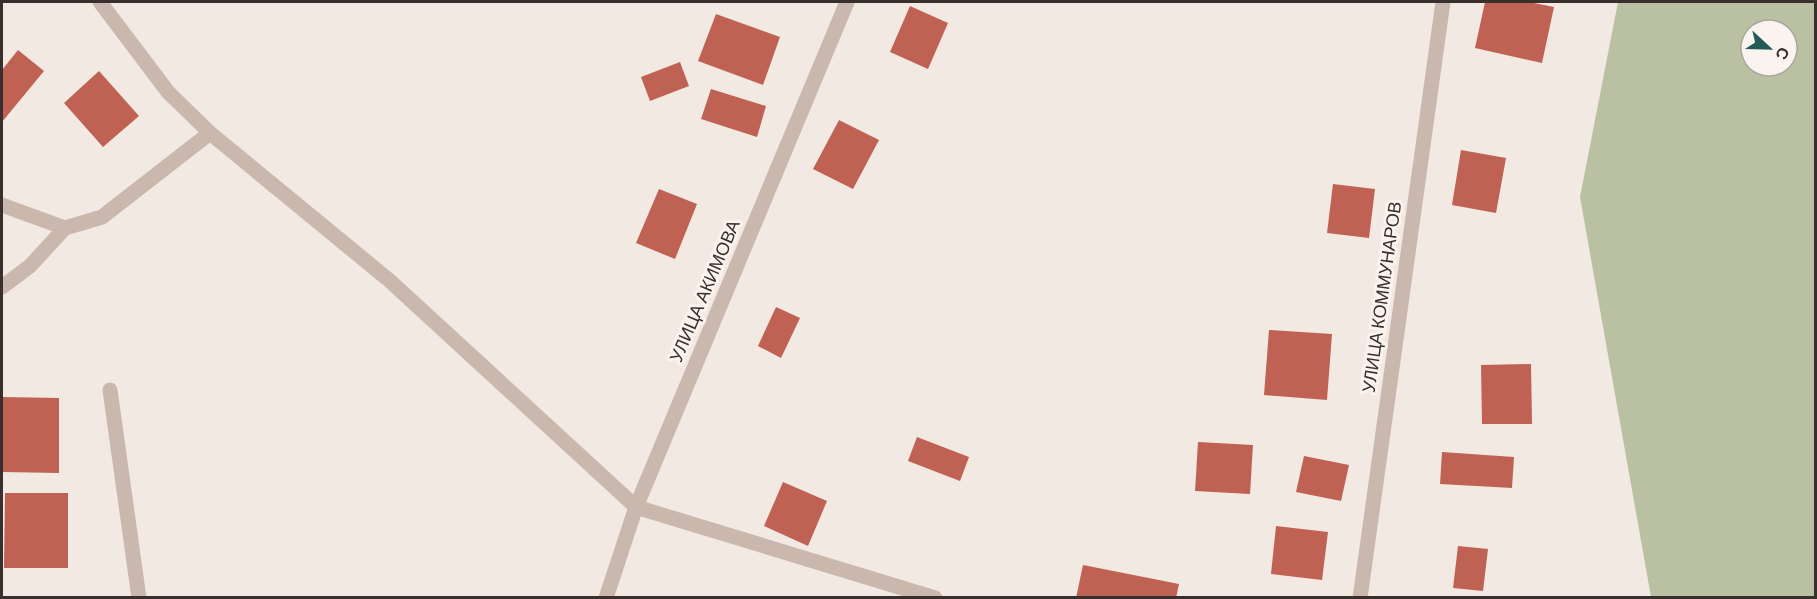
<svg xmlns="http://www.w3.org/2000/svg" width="1817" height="599" font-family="Barlow,sans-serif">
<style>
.green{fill:#bac1a2;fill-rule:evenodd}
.building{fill:#bf6253}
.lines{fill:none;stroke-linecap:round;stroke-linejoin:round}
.street{stroke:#cab8ae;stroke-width:15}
.labels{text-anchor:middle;stroke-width:6;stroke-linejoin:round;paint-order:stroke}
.street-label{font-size:18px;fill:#392f2c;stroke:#faf3ee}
</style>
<rect width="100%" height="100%" fill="#f2e9e2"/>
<path class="green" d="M1618,2H1815V597H1651L1580,197ZM1751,30H1787V66H1751Z"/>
<g class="building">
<polygon points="1485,2 1529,2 1554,7 1542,63 1475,48"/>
<polygon points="910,6 948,23 928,69 890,52"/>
<polygon points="716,14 780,37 763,85 698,61"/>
<polygon points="18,50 44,71 2,122 2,70"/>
<polygon points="680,62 689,86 650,101 641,77"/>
<polygon points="99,71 139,116 103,147 64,103"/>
<polygon points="711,89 766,106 757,137 701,119"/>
<polygon points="839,120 879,140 853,189 813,169"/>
<polygon points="1461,150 1506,158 1496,213 1452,205"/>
<polygon points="1333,184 1375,189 1369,238 1327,233"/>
<polygon points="659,189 697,204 675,259 636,243"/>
<polygon points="776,307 800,318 781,358 758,346"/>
<polygon points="1269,330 1332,334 1327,400 1264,395"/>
<polygon points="1531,364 1532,424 1482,424 1481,365"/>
<polygon points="2,397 59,398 59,473 2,472"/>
<polygon points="917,437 969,457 960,481 908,461"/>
<polygon points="1198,442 1253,445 1250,494 1195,491"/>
<polygon points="1442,452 1514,457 1512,488 1440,484"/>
<polygon points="1304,456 1349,465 1341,501 1296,492"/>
<polygon points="783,482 827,501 808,546 764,526"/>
<polygon points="5,493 68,493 68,568 4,568"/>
<polygon points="1276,526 1328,532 1322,580 1271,574"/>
<polygon points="1458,546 1488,549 1483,591 1453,588"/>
<polygon points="1083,565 1179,584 1176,598 1076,598"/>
</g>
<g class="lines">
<g class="street">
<polyline points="100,2 168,92 210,133 390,281 636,507 935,598"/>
<polyline points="2,205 65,228 102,217 210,133"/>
<polyline points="2,287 30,266 65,228"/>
<polyline points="110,390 139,598"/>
<polyline points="606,598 636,507 847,2"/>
<polyline points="1360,598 1443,2"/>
</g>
</g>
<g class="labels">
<g class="street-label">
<text transform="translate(705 291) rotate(-67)" y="6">УЛИЦА АКИМОВА</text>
<text transform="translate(1382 297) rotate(-82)" y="6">УЛИЦА КОММУНАРОВ</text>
</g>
</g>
<rect width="1817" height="599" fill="none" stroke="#392f2c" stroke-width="6"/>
<g transform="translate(1769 48) rotate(112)"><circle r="28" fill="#faf3ee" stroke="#ada5a0" stroke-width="1.5"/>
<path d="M0-4.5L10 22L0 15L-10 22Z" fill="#235957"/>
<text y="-9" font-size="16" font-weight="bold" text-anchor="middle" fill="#392f2c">С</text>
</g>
</svg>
